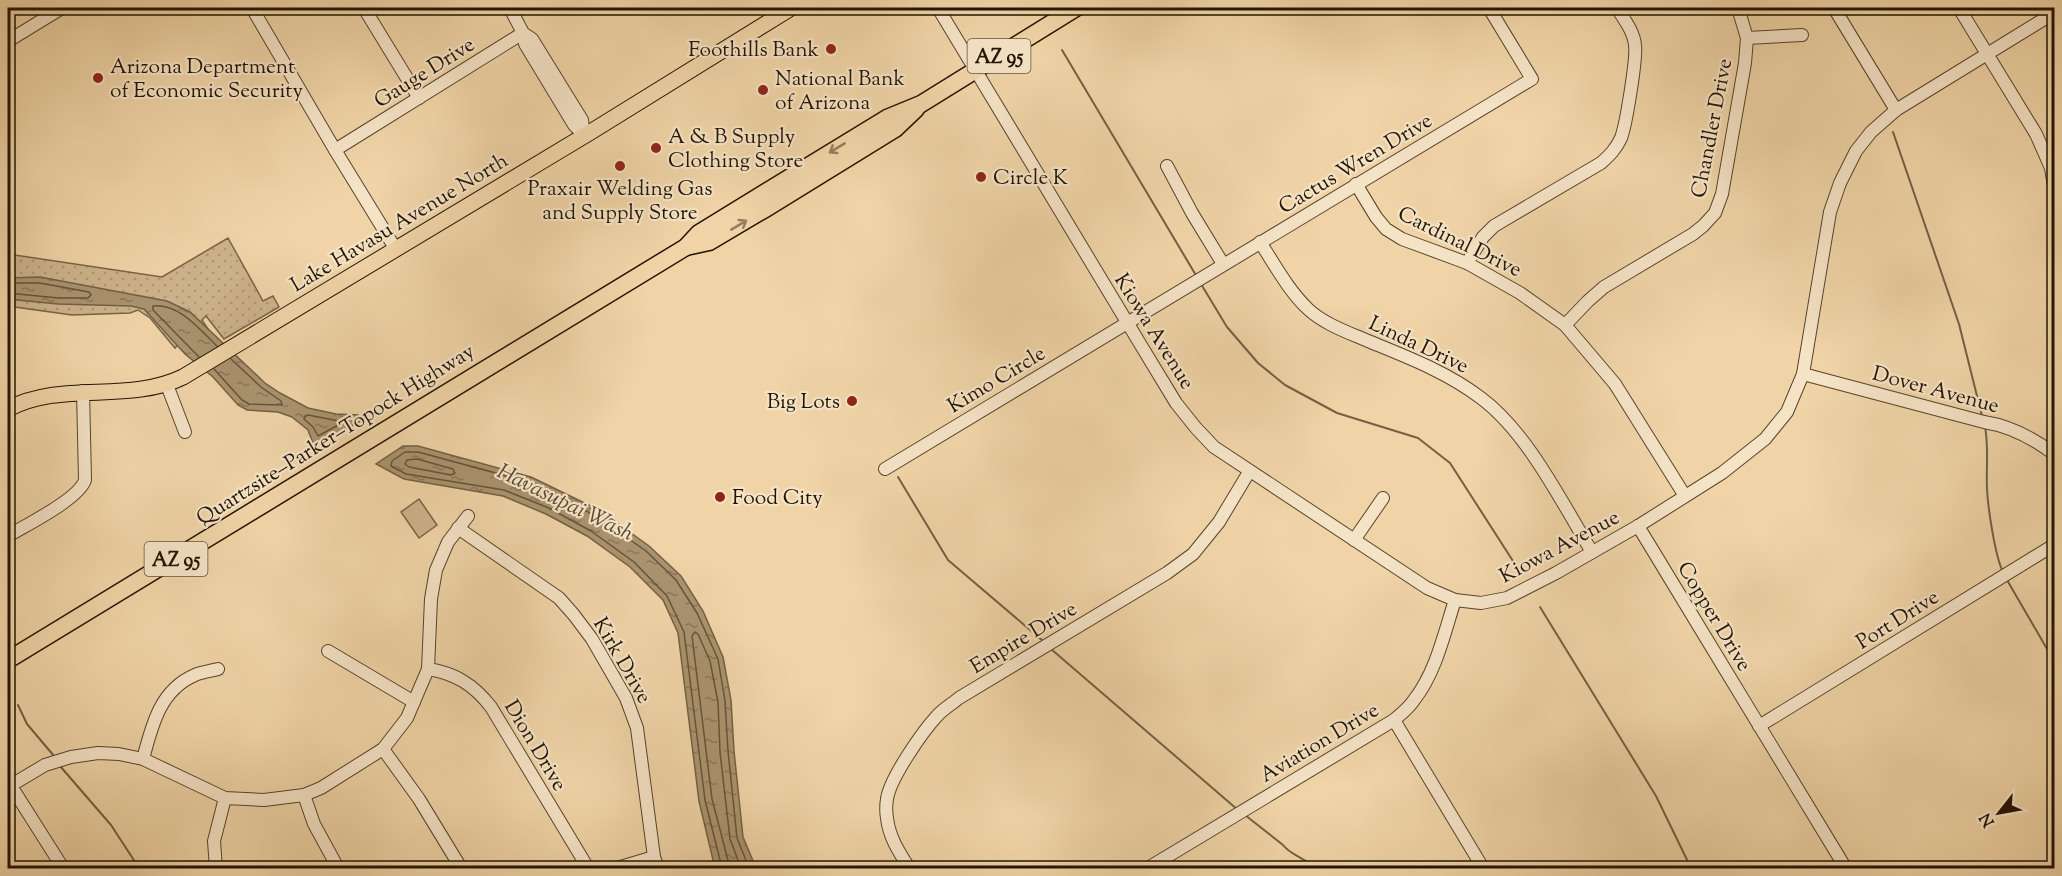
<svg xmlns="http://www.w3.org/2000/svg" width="2062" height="876" font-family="'Sorts Mill Goudy',serif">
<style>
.grass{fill:url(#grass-dots);stroke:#786447;stroke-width:1.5}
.garden{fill:#cdb38b;stroke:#786447;stroke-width:1.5}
.water{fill:url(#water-ripples);stroke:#746044;stroke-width:1.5}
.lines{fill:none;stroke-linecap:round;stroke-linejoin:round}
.shore{stroke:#665439;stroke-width:1.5}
.stream{stroke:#746044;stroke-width:2}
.minor-casing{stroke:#56442c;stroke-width:14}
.major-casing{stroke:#221403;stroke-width:17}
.highway-casing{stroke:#221403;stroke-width:19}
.minor{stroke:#f5e3c6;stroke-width:12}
.major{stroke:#f0d4a7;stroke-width:15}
.highway{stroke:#f0d4a7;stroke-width:16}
.oneway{stroke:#937e5d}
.poi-dot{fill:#8f2418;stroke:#f5e3c6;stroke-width:2}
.labels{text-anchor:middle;stroke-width:4.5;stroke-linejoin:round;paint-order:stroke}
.shield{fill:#f5e3c6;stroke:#61523e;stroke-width:1.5}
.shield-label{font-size:20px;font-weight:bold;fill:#221403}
.poi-label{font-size:21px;fill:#221403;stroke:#f5e3c6;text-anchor:start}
.street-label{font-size:21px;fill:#221403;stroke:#f5e3c6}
.water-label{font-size:22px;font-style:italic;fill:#58472e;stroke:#f5e3c6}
</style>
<defs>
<pattern id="grass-dots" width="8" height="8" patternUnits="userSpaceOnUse" patternTransform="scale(1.5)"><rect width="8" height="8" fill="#cdb38b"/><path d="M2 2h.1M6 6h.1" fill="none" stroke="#b09976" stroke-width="1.8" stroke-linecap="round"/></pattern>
<pattern id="water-ripples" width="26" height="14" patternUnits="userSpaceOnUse" patternTransform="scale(1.5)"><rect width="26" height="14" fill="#aa936f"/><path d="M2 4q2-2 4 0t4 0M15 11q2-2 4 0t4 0" fill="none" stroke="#8a7759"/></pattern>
</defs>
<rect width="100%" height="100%" fill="#f0d4a7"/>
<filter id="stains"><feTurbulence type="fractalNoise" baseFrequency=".00333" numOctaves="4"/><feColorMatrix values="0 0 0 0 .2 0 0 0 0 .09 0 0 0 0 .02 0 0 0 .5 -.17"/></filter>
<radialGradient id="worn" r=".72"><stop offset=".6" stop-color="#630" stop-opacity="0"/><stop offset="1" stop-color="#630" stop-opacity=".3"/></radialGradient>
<polygon class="grass" points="228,238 263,301 273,296 279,307 224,339 206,316 202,320 212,335 183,339 175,348 150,318 138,310 130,313 72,315 8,306 8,254 162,277"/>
<polygon class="garden" points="419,499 437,525 419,538 401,512"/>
<g class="water">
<polygon points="40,277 167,301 190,312 265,383 280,393 308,408 336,414 358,415 361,421 314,446 308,430 292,417 278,412 247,410 238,405 213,377 185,354 144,309 131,306 58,304 8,299 8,278"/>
<polygon points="403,446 418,446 531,477 599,510 649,546 681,576 703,611 723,657 731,700 734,751 743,837 756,868 717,868 713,860 699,801 678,633 663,600 630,567 587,536 546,514 503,496 404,479 376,464"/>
</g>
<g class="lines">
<g class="shore">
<polyline points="8,283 40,283 89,292 91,295 88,298 58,298 8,293"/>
<path d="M199,357L153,310V306C179,303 200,330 217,346"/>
<polyline points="214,369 242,400 249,404 282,405 281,401 261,387 231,359"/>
<polygon points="308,415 339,421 340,424 318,436 313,427 304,419 305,416"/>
<polygon points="417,459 453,469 455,473 451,475 409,467 405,464 407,460"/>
<polyline points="722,868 705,800 684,632 667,596 634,562 591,531 549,508 504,490 406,474 391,466 392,461 405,452 418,452 529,482 596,516 646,551 676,580 697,613 718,659 725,701 728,751 737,838 749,868"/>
<polyline points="730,868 712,799 692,636 695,632 698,634 710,661 718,702 720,752 730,839 741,868"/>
</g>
<g class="stream">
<polyline points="1036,8 1037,11"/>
<polyline points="1062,50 1197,277"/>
<polyline points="1893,132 1959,324 1982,416"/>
<polyline points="1201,284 1227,327 1258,363 1285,385 1337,413 1418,438 1450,463 1522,575"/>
<path d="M1985,427C1989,447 1986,468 1987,489C1988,508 1995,556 2003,572"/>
<polyline points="898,477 948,560 1043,641"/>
<polyline points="2007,580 2054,661"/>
<polyline points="1540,607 1656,796 1691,868"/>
<polyline points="1051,649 1238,810"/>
<polyline points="18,705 27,724 54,756"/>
<polyline points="60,766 111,825 139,868"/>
<path d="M1245,815L1283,845C1291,856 1307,858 1314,868"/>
</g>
<defs>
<g id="minor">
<polyline points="252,8 335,150 395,248"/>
<polyline points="364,8 419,98"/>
<polyline points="510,8 523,33 532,39 582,120 584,135"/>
<polyline points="938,8 1142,347 1176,403 1196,428 1214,447 1427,588 1455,600 1481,603 1507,598 1556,573 1638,526 1722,473 1765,439 1787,412 1803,374 1830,212 1840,183 1856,151 1871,132 1896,110 2054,13"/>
<polyline points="1834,8 1896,110"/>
<polyline points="1959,8 2036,134 2051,168 2054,186"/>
<polyline points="523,33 525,44 574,125 584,135"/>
<polyline points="1747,38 1802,35"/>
<polyline points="8,41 62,8"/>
<polyline points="335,150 523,33"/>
<polyline points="1167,166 1192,213 1223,264"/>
<polyline points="1356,184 1376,217 1386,229 1402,239 1467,263 1520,293 1565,325 1615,384 1685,496"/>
<path d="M1260,242C1275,265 1288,290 1308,309C1324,324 1347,332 1368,341C1407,357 1447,372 1481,398C1528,433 1562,503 1592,552"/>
<path d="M1467,263L1483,237L1494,226L1601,163C1610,155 1616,149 1621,138C1626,125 1637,58 1635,45C1634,32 1624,19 1617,8"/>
<polyline points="1565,325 1588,301 1604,287 1693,234 1703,226 1715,213 1722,194 1745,63 1747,38 1738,8"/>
<path d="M1803,374L1984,422C2010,426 2033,438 2054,454"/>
<polyline points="167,385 185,432"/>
<polyline points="885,469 1532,79 1489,8"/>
<polyline points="1638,526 1845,867"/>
<polyline points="458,528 559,598 574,615 592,639 626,698 637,728 654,857 658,868"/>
<path d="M8,536C26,525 79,499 85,480L83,391"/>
<polyline points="1354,540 1383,498"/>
<polyline points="328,651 414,702"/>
<path d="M428,669C455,673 474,685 491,707L588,868"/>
<polyline points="1394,720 1483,868"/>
<polyline points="1759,726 2054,545"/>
<polyline points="383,749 419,799 461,868"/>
<path d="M143,759C152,725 160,690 195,675C202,672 211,671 218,669"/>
<polyline points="11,786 63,868"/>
<polyline points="8,787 45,765 71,757 98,753 119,754 143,759 225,798 264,800 304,795 321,788 383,749 407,718 428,669 431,599 436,570 448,542 468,516"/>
<polyline points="304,795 314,824 338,868"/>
<polyline points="216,868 214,841 225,798"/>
<polyline points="617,868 654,857"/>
<path d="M909,868C899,852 889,837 887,818C886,812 886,805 887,799C890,778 923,731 937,716C943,709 952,704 959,698L1167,573L1193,554L1219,522L1249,472"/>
<path d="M1148,868L1394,720C1401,714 1409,708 1414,700C1436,672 1444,634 1455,600"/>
</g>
<path id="major" d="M8,409C63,380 127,404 183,377L589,133L791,8"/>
<g id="highway">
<polyline points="686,247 709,242 765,209 895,129 916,109"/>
<polyline points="8,660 686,247 699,233 887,118 921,104 1076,8"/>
</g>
</defs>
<use href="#minor" class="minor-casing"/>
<use href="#major" class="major-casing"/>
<use href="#highway" class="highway-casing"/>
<use href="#minor" class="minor"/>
<use href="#major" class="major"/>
<use href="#highway" class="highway"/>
</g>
<defs><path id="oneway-shaft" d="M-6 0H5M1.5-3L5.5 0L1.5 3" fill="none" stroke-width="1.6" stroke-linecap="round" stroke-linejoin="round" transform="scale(1.5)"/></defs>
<g class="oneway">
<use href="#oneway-shaft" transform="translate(837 148) rotate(149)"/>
<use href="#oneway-shaft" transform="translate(739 225) rotate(-31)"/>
</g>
<g class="poi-dot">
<circle cx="831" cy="49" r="6"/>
<circle cx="98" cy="78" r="6"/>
<circle cx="763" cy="90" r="6"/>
<circle cx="656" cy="148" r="6"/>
<circle cx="620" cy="166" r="6"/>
<circle cx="981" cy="177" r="6"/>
<circle cx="852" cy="401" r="6"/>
<circle cx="720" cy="497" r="6"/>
</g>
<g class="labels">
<g class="shield">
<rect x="967.5" y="39" width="63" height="34" rx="4.5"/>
<rect x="144.5" y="542" width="63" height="34" rx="4.5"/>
</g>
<g class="shield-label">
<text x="999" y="63">AZ 95</text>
<text x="176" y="566">AZ 95</text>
</g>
<g class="poi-label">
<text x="819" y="56" text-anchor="end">Foothills Bank</text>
<text x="110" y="73">Arizona Department<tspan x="110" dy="24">of Economic Security</tspan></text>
<text x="775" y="85">National Bank<tspan x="775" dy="24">of Arizona</tspan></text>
<text x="668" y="143">A &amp; B Supply<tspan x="668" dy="24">Clothing Store</tspan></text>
<text x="993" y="184">Circle K</text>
<text x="620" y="195" text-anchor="middle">Praxair Welding Gas<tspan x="620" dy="24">and Supply Store</tspan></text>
<text x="840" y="408" text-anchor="end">Big Lots</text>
<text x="732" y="504">Food City</text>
</g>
<g class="street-label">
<text transform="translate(424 72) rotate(-32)" y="7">Gauge Drive</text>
<text transform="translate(1711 128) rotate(-79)" y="7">Chandler Drive</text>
<text transform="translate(1355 163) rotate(-31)" y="7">Cactus Wren Drive</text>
<text transform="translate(399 222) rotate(-31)" y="7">Lake Havasu Avenue North</text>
<text transform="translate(1460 241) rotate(26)" y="7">Cardinal Drive</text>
<text transform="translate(1155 331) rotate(58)" y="7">Kiowa Avenue</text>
<text transform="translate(1419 344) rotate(25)" y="7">Linda Drive</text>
<text transform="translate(996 379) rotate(-31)" y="7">Kimo Circle</text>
<text transform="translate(1936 389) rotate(15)" y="7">Dover Avenue</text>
<text transform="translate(335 434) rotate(-32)" y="7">Quartzsite–Parker–Topock Highway</text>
<text transform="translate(1559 546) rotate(-28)" y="7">Kiowa Avenue</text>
<text transform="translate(1715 616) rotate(59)" y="7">Copper Drive</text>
<text transform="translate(1897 619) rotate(-32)" y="7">Port Drive</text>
<text transform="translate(1023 637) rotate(-31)" y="7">Empire Drive</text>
<text transform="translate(623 660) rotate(60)" y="7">Kirk Drive</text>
<text transform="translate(1319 742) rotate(-31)" y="7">Aviation Drive</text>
<text transform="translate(536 745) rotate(59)" y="7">Dion Drive</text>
</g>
<g class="water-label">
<text transform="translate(566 501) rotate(26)" y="8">Havasupai Wash</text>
</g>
</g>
<rect width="2062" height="876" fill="none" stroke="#f0d4a7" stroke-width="30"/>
<rect x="9" y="9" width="2044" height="858" fill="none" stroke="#221403" stroke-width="3"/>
<rect x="15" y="15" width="2032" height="846" fill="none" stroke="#221403" stroke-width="1.5"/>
<g transform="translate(1999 813) rotate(239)" stroke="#f5e3c6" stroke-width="4.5" paint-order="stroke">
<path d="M0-4.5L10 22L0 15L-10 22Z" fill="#221403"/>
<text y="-9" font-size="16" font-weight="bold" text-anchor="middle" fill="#221403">N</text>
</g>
<rect width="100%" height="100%" filter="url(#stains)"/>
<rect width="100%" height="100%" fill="url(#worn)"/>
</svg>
